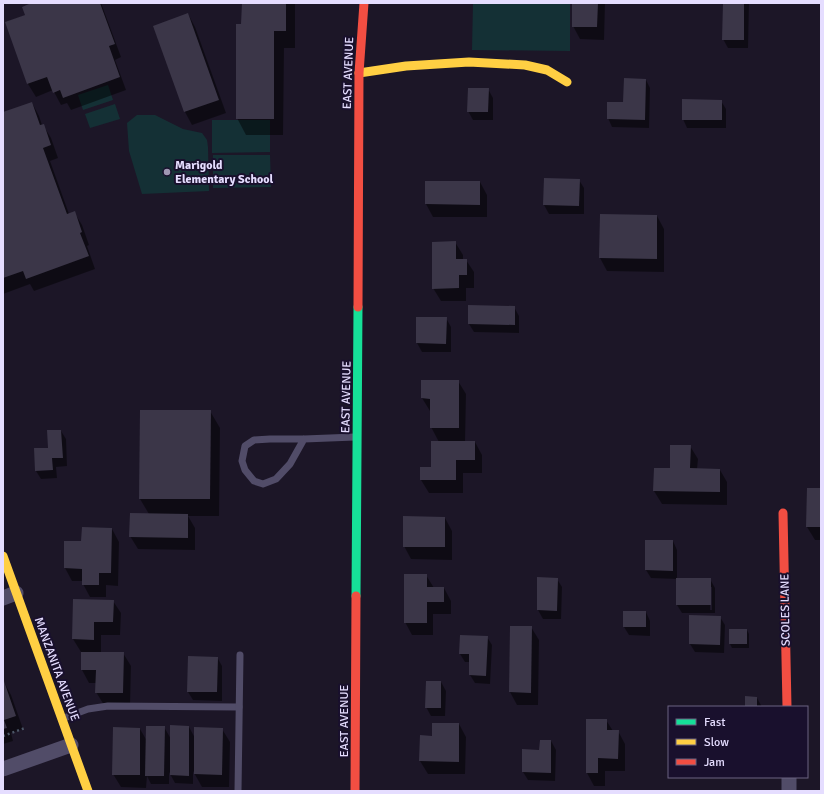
<svg xmlns="http://www.w3.org/2000/svg" width="824" height="794" font-family="Signika,sans-serif">
<style>
.green{fill:#143035}
.shadow{fill:#0007;fill-rule:evenodd}
.building{fill:#3b3648}
.lines{fill:none;stroke-linecap:round;stroke-linejoin:round}
.path{stroke:#4c5768;stroke-width:2.5;stroke-dasharray:2 3;stroke-linecap:butt}
.lane{stroke:#514c68;stroke-width:7}
.street{stroke:#514c68;stroke-width:15}
.fast{stroke:#16e098;stroke-width:9}
.slow{stroke:#ffcf43;stroke-width:9}
.jam{stroke:#f24e42;stroke-width:9}
.poi-dot{fill:#9f97b3;stroke:#19102d;stroke-width:1.5}
.labels{text-anchor:middle;stroke-width:4;stroke-linejoin:round;paint-order:stroke}
.street-label{font-size:12px;fill:#e5ddff;stroke:#19102d}
.poi-label{font-size:12px;font-weight:bold;fill:#e5ddff;stroke:#19102d;text-anchor:start}
</style>
<rect width="100%" height="100%" fill="#1c1627"/>
<g class="green">
<polygon points="473,3 570,3 570,51 472,50"/>
<polygon points="108,85 113,100 83,110 78,95"/>
<polygon points="115,104 120,119 90,128 85,114"/>
<polygon points="137,115 155,115 183,129 202,133 207,140 208,147 209,191 142,194 129,151 127,123"/>
<polygon points="212,120 270,120 270,152 212,153"/>
<polygon points="213,155 270,155 271,187 213,188"/>
</g>
<g class="shadow">
<polygon points="30,3 101,3 121,57 115,60 126,90 71,110 67,103 61,105 53,90 36,97 28,84 6,22 26,15 30,5"/>
<polygon points="243,3 295,3 295,48 284,48 283,135 246,135 237,118 242,25"/>
<polygon points="573,3 605,3 604,40 580,39 573,26"/>
<polygon points="724,3 749,3 748,48 728,48 723,39"/>
<polygon points="188,14 195,27 226,113 192,125 185,112 154,27"/>
<polygon points="646,80 650,88 649,128 612,127 608,118 624,103"/>
<polygon points="488,89 493,98 493,120 473,120 468,111"/>
<polygon points="721,101 726,109 726,128 687,128 683,119"/>
<polygon points="32,103 39,116 42,125 43,125 51,138 58,158 50,161 69,214 74,212 82,225 89,245 87,246 95,269 34,291 30,284 3,294 3,113"/>
<polygon points="545,179 579,180 584,188 584,214 549,214 544,205"/>
<polygon points="480,182 487,195 487,217 433,217 426,204"/>
<polygon points="601,215 657,216 664,229 664,272 607,271 600,258"/>
<polygon points="455,242 463,255 463,260 466,260 474,272 474,288 466,288 466,301 441,301 433,288"/>
<polygon points="514,307 519,316 519,333 474,332 469,324"/>
<polygon points="417,318 446,318 451,327 451,352 422,352 417,343"/>
<polygon points="422,381 458,381 466,394 465,442 475,442 482,455 482,473 463,473 463,493 429,493 421,480 421,468 432,468 439,442 431,427 431,411 430,411 422,398"/>
<polygon points="210,411 220,428 219,516 188,516 195,528 195,550 138,549 130,536 149,514 140,499"/>
<polygon points="61,431 66,439 67,466 56,467 57,478 41,479 36,471"/>
<polygon points="690,446 698,459 697,469 720,470 727,482 727,505 662,504 654,491 655,469 671,469"/>
<polygon points="821,489 821,540 815,540 807,527"/>
<polygon points="445,518 452,531 452,560 411,559 404,546"/>
<polygon points="112,529 119,542 118,586 106,585 106,597 90,597 83,584 83,581 72,581 65,568 65,542 82,542"/>
<path d="M673,541L677,550V579H710L715,588V613H682L677,605V579L651,578L646,570ZM710,587H712V610H710Z"/>
<polygon points="426,575 434,588 444,588 451,601 451,614 433,614 433,635 412,635 405,622"/>
<polygon points="538,578 557,579 562,587 561,619 543,619 538,610"/>
<polygon points="74,600 113,601 121,613 120,635 101,635 101,653 123,653 131,666 130,706 104,705 96,692 97,683 89,683 82,670 82,652 81,652 73,639"/>
<polygon points="646,612 650,621 650,636 629,635 624,627"/>
<polygon points="720,617 725,625 724,653 695,652 690,644"/>
<polygon points="531,627 539,640 538,705 517,705 510,692"/>
<polygon points="747,630 749,634 749,648 732,648 730,644"/>
<polygon points="487,637 492,645 490,684 475,683 470,675 470,662 465,662 460,654"/>
<polygon points="217,657 222,666 222,701 193,700 188,692"/>
<polygon points="3,682 4,682 11,695 23,729 11,733 13,741 3,744"/>
<polygon points="441,682 446,691 445,716 431,716 426,707"/>
<polygon points="757,698 762,707 746,707"/>
<polygon points="606,720 613,731 618,731 625,744 625,771 605,771 605,786 594,786 587,773"/>
<polygon points="459,724 466,737 465,774 428,774 420,761 433,737"/>
<polygon points="164,727 171,739 189,727 195,738 222,729 230,742 229,787 202,787 193,771 193,784 175,783 169,772 169,784 151,784 147,776 146,788 121,787 113,774 140,729 147,741"/>
<polygon points="551,741 556,750 555,781 528,780 523,772 540,751"/>
</g>
<g class="building">
<polygon points="29,3 100,3 115,44 109,46 120,77 63,98 60,90 53,93 47,77 27,84 5,22 25,15 22,7 29,4"/>
<polygon points="242,3 286,3 286,31 274,31 274,119 236,119 236,24 241,24"/>
<polygon points="572,3 598,3 597,27 572,27"/>
<polygon points="723,3 744,3 744,40 722,40"/>
<polygon points="188,13 219,100 184,112 153,26"/>
<polygon points="624,78 646,79 645,120 607,119 607,102 623,102"/>
<polygon points="468,88 489,88 488,112 467,112"/>
<polygon points="682,99 722,100 722,120 682,120"/>
<polygon points="32,102 40,125 44,124 51,145 43,148 67,214 75,211 82,232 80,233 89,256 26,279 23,271 3,278 3,112"/>
<polygon points="544,178 580,179 579,206 543,205"/>
<polygon points="425,181 480,181 480,205 425,204"/>
<polygon points="600,214 657,215 657,259 599,258"/>
<polygon points="456,241 456,259 467,259 467,275 459,275 459,288 432,289 432,242"/>
<polygon points="468,305 515,306 515,325 468,324"/>
<polygon points="416,317 447,317 446,344 416,343"/>
<polygon points="421,380 459,380 459,428 430,428 430,399 421,398"/>
<polygon points="140,410 211,410 210,499 139,499"/>
<polygon points="47,430 61,430 63,458 52,458 53,470 35,471 34,448 48,448"/>
<polygon points="431,441 475,441 475,460 456,460 456,480 420,480 420,467 431,467"/>
<polygon points="670,445 691,445 690,468 720,469 720,492 653,491 654,468 670,468"/>
<polygon points="807,488 821,488 821,527 806,527"/>
<polygon points="130,513 188,514 188,538 129,537"/>
<polygon points="403,516 445,517 445,547 403,547"/>
<polygon points="82,527 112,528 111,573 99,573 99,585 82,585 82,569 64,568 64,541 81,541"/>
<polygon points="645,540 673,540 673,571 645,570"/>
<polygon points="404,574 427,574 427,587 444,587 444,602 427,602 427,623 404,623"/>
<polygon points="537,577 558,578 557,611 537,610"/>
<rect x="676" y="578" width="35" height="27"/>
<polygon points="73,599 114,600 113,622 94,622 94,640 72,639"/>
<rect x="623" y="611" width="23" height="16"/>
<polygon points="689,615 721,616 720,645 689,644"/>
<polygon points="510,626 532,626 531,693 509,692"/>
<rect x="729" y="629" width="18" height="15"/>
<polygon points="460,635 488,636 486,676 469,675 469,654 459,654"/>
<polygon points="81,652 124,652 123,693 95,693 96,670 81,670"/>
<polygon points="188,656 218,657 217,692 187,692"/>
<polygon points="3,681 4,681 16,716 4,720 7,728 3,729"/>
<polygon points="426,681 441,681 441,708 425,708"/>
<polygon points="745,696 757,697 757,707 745,707"/>
<polygon points="586,719 607,719 607,730 619,730 618,759 598,758 598,773 586,773"/>
<polygon points="432,723 459,723 459,762 419,761 420,735 432,736"/>
<polygon points="170,725 189,726 189,776 170,775"/>
<polygon points="146,726 165,726 164,776 145,776"/>
<polygon points="113,727 140,728 140,775 112,775"/>
<polygon points="194,727 223,728 222,775 194,774"/>
<polygon points="540,740 551,740 551,773 522,772 522,749 539,750"/>
</g>
<g class="lines">
<polyline class="path" points="3,736 25,728"/>
<g class="lane">
<polyline points="304,439 290,464 276,479 263,484 254,481 245,470 242,461 245,446 254,440 270,439 304,439 355,437"/>
<polyline points="64,718 88,709 108,706 239,707"/>
<polyline points="238,791 240,655"/>
</g>
<g class="street">
<polyline points="3,598 16,593"/>
<polyline points="3,769 71,745"/>
<polyline points="789,777 789,791"/>
</g>
<polyline class="fast" points="356,596 358,307"/>
<g class="slow">
<polyline points="359,73 406,66 469,62 525,65 547,70 567,82"/>
<polyline points="3,556 88,791"/>
</g>
<g class="jam">
<polyline points="358,307 359,73 364,3"/>
<polyline points="783,513 787,707"/>
<polyline points="355,791 356,596"/>
</g>
</g>
<circle class="poi-dot" cx="167" cy="172" r="4"/>
<g class="labels">
<g class="street-label">
<text transform="translate(348 73) rotate(-88)" y="4">EAST AVENUE</text>
<text transform="translate(346 397) rotate(-89)" y="4">EAST AVENUE</text>
<text transform="translate(785 610) rotate(-91)" y="4">SCOLES LANE</text>
<text transform="translate(57 669) rotate(70)" y="4">MANZANITA AVENUE</text>
<text transform="translate(344 721) rotate(-90)" y="4">EAST AVENUE</text>
</g>
<g class="poi-label">
<text x="175" y="169">Marigold<tspan x="175" dy="14">Elementary School</tspan></text>
</g>
</g>
<rect width="824" height="794" fill="none" stroke="#e5ddff" stroke-width="8"/>
<rect x="668" y="706" width="140" height="72" fill="#19102d" stroke="#6b6281"/>
<rect x="676" y="719" width="20" height="6" fill="#16e098" stroke="#6b6281"/>
<text x="704" y="726" font-size="12" fill="#e5ddff">Fast</text>
<rect x="676" y="739" width="20" height="6" fill="#ffcf43" stroke="#6b6281"/>
<text x="704" y="746" font-size="12" fill="#e5ddff">Slow</text>
<rect x="676" y="759" width="20" height="6" fill="#f24e42" stroke="#6b6281"/>
<text x="704" y="766" font-size="12" fill="#e5ddff">Jam</text>
</svg>
